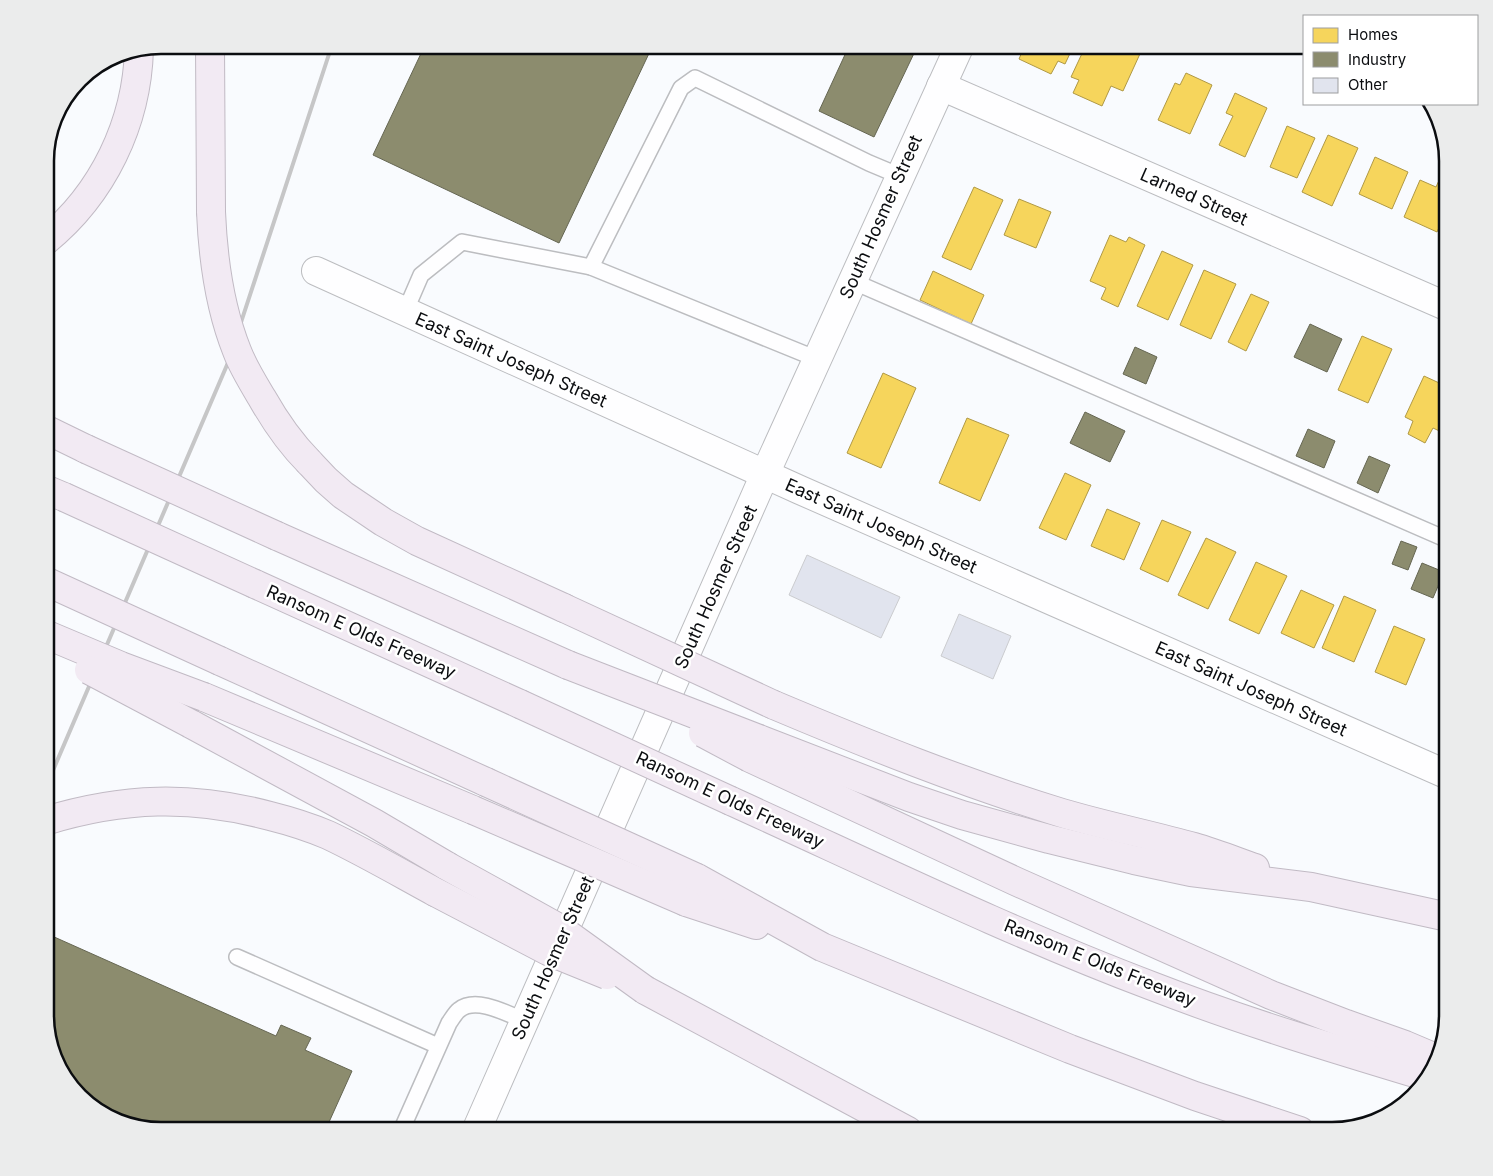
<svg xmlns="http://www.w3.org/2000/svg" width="1493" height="1176" font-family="Inter,sans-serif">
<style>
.homes{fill:#f6d55c;stroke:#b09945}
.industry{fill:#8c8c6e;stroke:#656652}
.building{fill:#e1e4ee;stroke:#cbcccf}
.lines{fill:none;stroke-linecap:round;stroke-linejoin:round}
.lane-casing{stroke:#bcbdc0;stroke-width:18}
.street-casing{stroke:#bcbdc0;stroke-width:30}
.highway-casing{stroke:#c1bac4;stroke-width:30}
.lane{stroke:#fefeff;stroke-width:15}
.street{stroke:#fefeff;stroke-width:28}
.highway{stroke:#f2eaf3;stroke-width:28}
.rail{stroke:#c6c6c7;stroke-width:4}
.highway-bridge-casing{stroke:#c1bac4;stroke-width:30;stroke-linecap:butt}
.highway-bridge{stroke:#f2eaf3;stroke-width:28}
.labels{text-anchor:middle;stroke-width:5;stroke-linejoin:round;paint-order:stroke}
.street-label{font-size:18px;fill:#0b0d10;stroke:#fff}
.rim{fill:none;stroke:#0b0d10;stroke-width:2.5}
</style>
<rect width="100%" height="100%" fill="#f9fbfe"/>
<g class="homes">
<polygon points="1025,45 1074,45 1065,64 1058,61 1051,74 1019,59"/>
<polygon points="1086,45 1144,45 1123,91 1111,86 1102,106 1073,93 1079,80 1071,77"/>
<polygon points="1186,73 1212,85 1190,134 1158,120 1175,83 1180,85"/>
<polygon points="1235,93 1267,108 1245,157 1219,145 1233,116 1226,113"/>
<polygon points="1287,126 1315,138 1297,178 1270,167"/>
<polygon points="1328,135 1358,148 1332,206 1302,192"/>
<polygon points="1375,157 1408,172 1392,209 1359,194"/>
<polygon points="1441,176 1448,179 1448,207 1437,232 1404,217 1420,180 1436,187"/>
<polygon points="974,187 1003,200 971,270 942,257"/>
<polygon points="1019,199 1051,212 1036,248 1004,235"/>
<polygon points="1110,235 1126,242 1129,237 1145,245 1118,307 1101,299 1106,288 1090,281"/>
<polygon points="1162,251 1193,265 1168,320 1137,306"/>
<polygon points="1204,270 1236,284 1211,339 1180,325"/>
<polygon points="933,271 984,295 971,324 920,300"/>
<polygon points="1251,294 1269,302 1246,351 1228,342"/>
<polygon points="1362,336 1392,349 1368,403 1338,390"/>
<polygon points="883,373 916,388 881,468 847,453"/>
<polygon points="1424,376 1448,387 1448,435 1433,428 1425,443 1408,434 1413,421 1405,417"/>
<polygon points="967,418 1009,435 980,501 939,483"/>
<polygon points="1065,473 1091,485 1066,540 1039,528"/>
<polygon points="1107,509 1140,523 1124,560 1091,546"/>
<polygon points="1162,520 1191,532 1168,582 1140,569"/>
<polygon points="1206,538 1236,552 1208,609 1178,595"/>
<polygon points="1256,562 1287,576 1259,634 1229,620"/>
<polygon points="1301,590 1334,605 1314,648 1281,633"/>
<polygon points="1344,596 1376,610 1354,662 1322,648"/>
<polygon points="1394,626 1425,639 1406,685 1375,672"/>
</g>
<g class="industry">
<polygon points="425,45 653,45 559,243 373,155"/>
<polygon points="847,45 918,45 874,137 819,111 849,46"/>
<polygon points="1310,324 1342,339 1327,372 1294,357"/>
<polygon points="1135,347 1157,357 1146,384 1123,374"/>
<polygon points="1085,412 1125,431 1110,462 1070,443"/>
<polygon points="1308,429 1335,441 1324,468 1296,456"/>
<polygon points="1369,456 1390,465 1378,493 1357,483"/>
<polygon points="1401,541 1417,547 1408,570 1392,564"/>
<polygon points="1422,563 1444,572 1433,598 1411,589"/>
<polygon points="52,936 276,1036 281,1025 311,1038 305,1050 352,1071 325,1131 160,1131 117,1122 85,1102 57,1066 45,1023 45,953"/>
</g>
<g class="building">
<polygon points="807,555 900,597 881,638 789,595"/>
<polygon points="959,614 1011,636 993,679 941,656"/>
</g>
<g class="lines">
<defs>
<g id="lane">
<polyline points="591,267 681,88 695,78 869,163 900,176"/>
<polyline points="852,281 1448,540"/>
<polyline points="405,312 421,275 462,242 591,267 817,359"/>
<polyline points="237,957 438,1046"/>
<path d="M401,1131L449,1023C452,1019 455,1013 459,1010C476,996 508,1014 525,1021"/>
</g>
<g id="street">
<polyline points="941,86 1448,307"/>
<polyline points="316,271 800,490 1448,775"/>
<polyline points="476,1131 765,474 960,45"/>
</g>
<g id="highway">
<polyline points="210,45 211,212"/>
<path d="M45,241C103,194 137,123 139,49"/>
<polyline points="45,429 86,449"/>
<polyline points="309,462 326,480 343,495 383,522 417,541 564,608"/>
<polyline points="45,489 64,497"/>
<polyline points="277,536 568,665"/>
<polyline points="255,584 520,704"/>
<polyline points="220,661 486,782"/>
<polyline points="204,697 473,810"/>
<path d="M774,705C869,745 964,783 1062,813C1106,826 1151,835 1194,847C1215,853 1235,861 1255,868"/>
<polyline points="191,724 374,823 447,866"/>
<polyline points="759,739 909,797 962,815 1049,839 1134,860 1191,872 1311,887 1448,917"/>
<polyline points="750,758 1015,881 1271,995 1346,1024 1405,1045 1438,1059"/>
<path d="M731,801C870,864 1009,932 1152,986C1242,1021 1335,1049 1428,1077"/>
<path d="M45,821C123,797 192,795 270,816C290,821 309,827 328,835C364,852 400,873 435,892"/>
<polyline points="697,878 822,947 1070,1049 1195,1096 1300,1131"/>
<polyline points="686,902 756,925"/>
<polyline points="645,990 908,1131"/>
</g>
</defs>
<use href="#lane" class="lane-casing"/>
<use href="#street" class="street-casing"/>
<use href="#highway" class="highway-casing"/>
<use href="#lane" class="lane"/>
<use href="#street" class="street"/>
<use href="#highway" class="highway"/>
<polyline class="rail" points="45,789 227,365 332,45"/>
<defs>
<g id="highway-bridge">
<path d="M211,212C213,259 219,306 237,351C243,367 253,383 262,398C275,421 290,443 309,462"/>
<polyline points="86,449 277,536"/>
<polyline points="64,497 255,584"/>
<polyline points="45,581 220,661"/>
<polyline points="564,608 774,705"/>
<polyline points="45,634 121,666 204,697"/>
<polyline points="568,665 759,739"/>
<polyline points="89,670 191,724"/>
<polyline points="520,704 731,801"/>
<polyline points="703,733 750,758"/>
<polyline points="486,782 697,878"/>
<polyline points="473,810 686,902"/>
<polyline points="447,866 559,928 645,990"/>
<polyline points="435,892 548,951 607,975"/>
</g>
</defs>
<use href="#highway-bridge" class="highway-bridge-casing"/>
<use href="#highway-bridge" class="highway-bridge"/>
</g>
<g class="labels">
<g class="street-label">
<text transform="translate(1194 197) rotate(24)" y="6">Larned Street</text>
<text transform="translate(881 217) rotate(-66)" y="6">South Hosmer Street</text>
<text transform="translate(511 360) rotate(24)" y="6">East Saint Joseph Street</text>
<text transform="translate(881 526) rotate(24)" y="6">East Saint Joseph Street</text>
<text transform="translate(716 587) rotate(-66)" y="6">South Hosmer Street</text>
<text transform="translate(361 632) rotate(24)" y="6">Ransom E Olds Freeway</text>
<text transform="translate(1251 689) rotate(24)" y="6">East Saint Joseph Street</text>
<text transform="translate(730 800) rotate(25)" y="6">Ransom E Olds Freeway</text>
<text transform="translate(553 958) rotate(-66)" y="6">South Hosmer Street</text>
<text transform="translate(1100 963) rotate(22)" y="6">Ransom E Olds Freeway</text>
</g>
</g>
<path d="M0 0H1493V1176H0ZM161 54H1332A107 107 0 0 1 1439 161V1015A107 107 0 0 1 1332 1122H161A107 107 0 0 1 54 1015V161A107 107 0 0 1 161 54Z" fill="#ebecec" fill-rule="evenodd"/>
<path class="rim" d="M161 54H1332A107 107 0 0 1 1439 161V1015A107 107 0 0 1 1332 1122H161A107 107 0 0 1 54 1015V161A107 107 0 0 1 161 54Z"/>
<rect x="1303" y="15" width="175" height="90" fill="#ffffff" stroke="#9d9e9f"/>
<rect x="1313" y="28" width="25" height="15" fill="#f6d55c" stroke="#9d9e9f"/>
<text x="1348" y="40" font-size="15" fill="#0b0d10">Homes</text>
<rect x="1313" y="52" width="25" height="15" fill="#8c8c6e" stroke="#9d9e9f"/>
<text x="1348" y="65" font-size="15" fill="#0b0d10">Industry</text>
<rect x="1313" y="78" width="25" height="15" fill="#e1e4ee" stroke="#9d9e9f"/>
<text x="1348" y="90" font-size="15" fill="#0b0d10">Other</text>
</svg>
